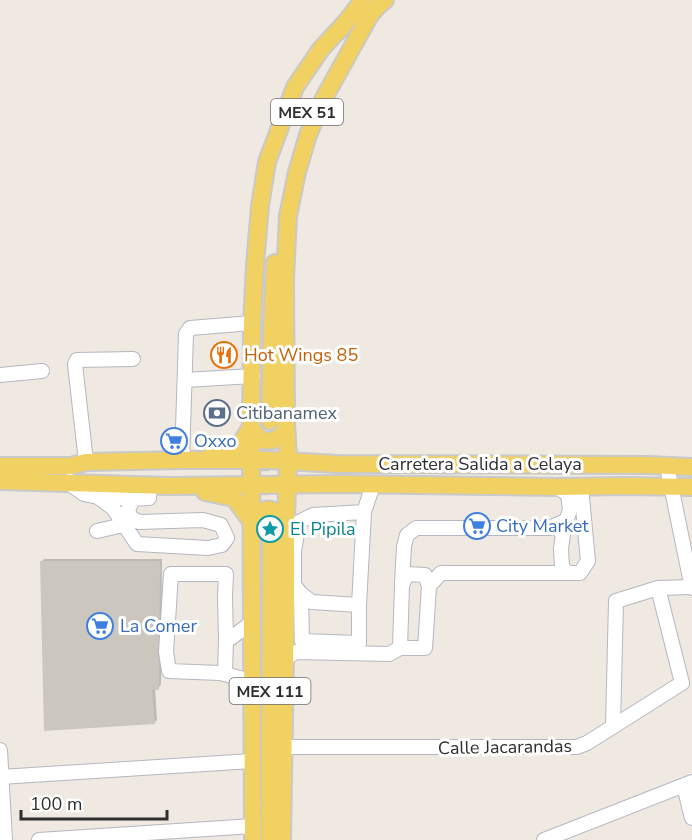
<svg xmlns="http://www.w3.org/2000/svg" width="692" height="840" font-family="'Nunito Sans',sans-serif">
<style>
.green{fill:#b6e59e}
.shadow{fill:#0003}
.building{fill:#cbc7bf}
.lines{fill:none;stroke-linecap:round;stroke-linejoin:round}
.major-tunnel{stroke:#c8c4bd;stroke-width:16;stroke-dasharray:16 8;stroke-linecap:butt}
.minor-casing{stroke:#b4b7c1;stroke-width:16}
.major-casing{stroke:#c9c9c9;stroke-width:20}
.minor{stroke:#fff;stroke-width:14}
.major{stroke:#f2d163;stroke-width:16}
.labels{text-anchor:middle;stroke-width:6;stroke-linejoin:round;paint-order:stroke}
.shield{fill:#fff;stroke:#6d6d6d;stroke-width:1.5}
.shield-label{font-size:16px;font-weight:bold;fill:#2e2e2e}
.food-label{font-size:18px;fill:#c56008;stroke:#fff;text-anchor:start}
.service-label{font-size:18px;fill:#4e5e75;stroke:#fff;text-anchor:start}
.shop-label{font-size:18px;fill:#366cbe;stroke:#fff;text-anchor:start}
.street-label{font-size:18px;fill:#2e2e2e;stroke:#fff}
.culture-label{font-size:18px;fill:#0d838f;stroke:#fff;text-anchor:start}
</style>
<rect width="100%" height="100%" fill="#efe9e1"/>
<polygon class="green" points="266,513 280,520 281,537 259,538 258,520"/>
<polygon class="shadow" points="44,559 162,559 161,685 158,688 155,688 157,720 154,723 41,562"/>
<polygon class="building" points="40,561 160,561 159,690 152,690 155,724 44,731"/>
<g class="lines">
<polyline class="major-tunnel" points="260,543 262,421"/>
<defs>
<g id="minor">
<polyline points="0,375 42,371"/>
<polyline points="185,380 253,376"/>
<polyline points="182,460 186,334 190,328 252,323"/>
<polyline points="86,462 75,364 77,360 133,359"/>
<polyline points="667,466 692,588"/>
<polyline points="70,481 70,484 84,494 98,497 113,508 137,544 208,548 222,545 227,538 221,525 203,520 139,522 131,518 128,510 133,499 149,498 150,485"/>
<polyline points="98,497 133,499"/>
<polyline points="364,512 313,515 299,522 294,551 294,585 301,594 302,641 359,643 359,605 364,512 373,485"/>
<polyline points="555,526 563,534 561,549 562,567 568,573"/>
<polyline points="97,531 123,525 129,519"/>
<polyline points="402,583 404,546 407,535 416,528 549,528 566,521 570,510 568,494 556,487"/>
<polyline points="429,586 441,573 580,573 588,561 581,487"/>
<polyline points="295,594 301,594 312,602 359,605"/>
<polyline points="251,623 231,638 226,639 225,597 226,574 171,574 166,652 169,671 220,673 240,678 252,692"/>
<polyline points="285,658 296,652 389,654 400,648 425,648 429,586 425,575 407,574 402,585 400,648"/>
<polyline points="225,674 226,639"/>
<polyline points="613,726 616,601 658,588 692,587"/>
<polyline points="284,747 577,747 587,743 682,683 658,588"/>
<polyline points="0,750 5,840"/>
<polyline points="0,777 252,761"/>
<polyline points="684,786 692,818"/>
<polyline points="39,840 253,826"/>
<polyline points="544,840 692,782"/>
</g>
<g id="major">
<polyline points="364,22 378,6 385,0"/>
<polyline points="339,31 363,0"/>
<polyline points="270,421 272,325 275,263"/>
<path d="M251,427L260,440C273,442 279,440 286,429"/>
<polyline points="210,456 221,454 241,443 251,427"/>
<polyline points="0,466 71,466 86,462 182,460 268,460 337,464 648,465 692,467"/>
<polyline points="0,481 169,486 338,484 556,487 626,486 692,487"/>
<polyline points="205,492 234,498 251,521"/>
<path d="M251,521C263,505 273,507 286,519"/>
<polyline points="253,840 251,427 252,323 255,265 260,206 267,162 295,87 321,49 345,23"/>
<polyline points="270,840 271,542"/>
<polyline points="282,840 286,600 286,519 288,461 286,421 285,278 288,216 297,172 308,135 324,98 370,15"/>
</g>
</defs>
<use href="#minor" class="minor-casing"/>
<use href="#major" class="major-casing"/>
<use href="#minor" class="minor"/>
<use href="#major" class="major"/>
</g>
<defs>
<symbol id="restaurant-ring" viewBox="-11 -11 22 22"><circle r="9.5" fill="#fff" stroke="#e8710a" stroke-width="1.5"/><path d="M-5-6h1v4h1v-4h1v4h1v-4h1v5L-1.5 .5V6h-2V.5L-5-1ZM5-6V6H3V1.5H1.5Q1.5-4 5-6Z" fill="#e8710a"/></symbol>
<symbol id="bank-ring" viewBox="-11 -11 22 22"><circle r="9.5" fill="#fff" stroke="#5c6f8a" stroke-width="1.5"/><path d="M-6-4H6V4H-6ZM0-2.3a2.3 2.3 0 1 0 0 4.6a2.3 2.3 0 1 0 0-4.6Z" fill="#5c6f8a"/></symbol>
<symbol id="supermarket-ring" viewBox="-11 -11 22 22"><circle r="9.5" fill="#fff" stroke="#3f7fe0" stroke-width="1.5"/><path d="M-6-5.5h2.5l.6 2H6L4.5 2H-2.5L-4.4-4H-6ZM-1.5 3.2a1.3 1.3 0 1 0 .1 0ZM3 3.2a1.3 1.3 0 1 0 .1 0Z" fill="#3f7fe0"/></symbol>
<symbol id="sight-ring" viewBox="-11 -11 22 22"><circle r="9.5" fill="#fff" stroke="#0f9aa8" stroke-width="1.5"/><path d="M0-6L1.8-2.2L6-1.7L2.9 1.2L3.7 5.4L0 3.3L-3.7 5.4L-2.9 1.2L-6-1.7L-1.8-2.2Z" fill="#0f9aa8"/></symbol>
</defs>
<g fill-rule="evenodd">
<use href="#restaurant-ring" x="209" y="340" width="30" height="30"/>
<use href="#bank-ring" x="202" y="398" width="30" height="30"/>
<use href="#supermarket-ring" x="159" y="426" width="30" height="30"/>
<use href="#supermarket-ring" x="462" y="511" width="30" height="30"/>
<use href="#sight-ring" x="255" y="514" width="30" height="30"/>
<use href="#supermarket-ring" x="85" y="611" width="30" height="30"/>
</g>
<g class="labels">
<g class="shield">
<rect x="271" y="99" width="72" height="26" rx="4.5"/>
<rect x="229.5" y="678" width="81" height="26" rx="4.5"/>
</g>
<g class="shield-label">
<text x="307" y="118">MEX 51</text>
<text x="270" y="697">MEX 111</text>
</g>
<g class="food-label">
<text x="244" y="361">Hot Wings 85</text>
</g>
<g class="service-label">
<text x="236" y="419">Citibanamex</text>
</g>
<g class="shop-label">
<text x="194" y="447">Oxxo</text>
<text x="496" y="532">City Market</text>
<text x="120" y="632">La Comer</text>
</g>
<g class="street-label">
<text x="480" y="470">Carretera Salida a Celaya</text>
<text transform="translate(505 747) rotate(-1)" y="6">Calle Jacarandas</text>
</g>
<g class="culture-label">
<text x="290" y="535">El Pipila</text>
</g>
</g>
<path d="M21 810v9h146v-9" fill="none" stroke="#2e2e2e" stroke-width="3"/>
<text x="30" y="810" font-size="18" fill="#2e2e2e" stroke="#ffffff" stroke-width="4.5" paint-order="stroke">100 m</text>
</svg>
